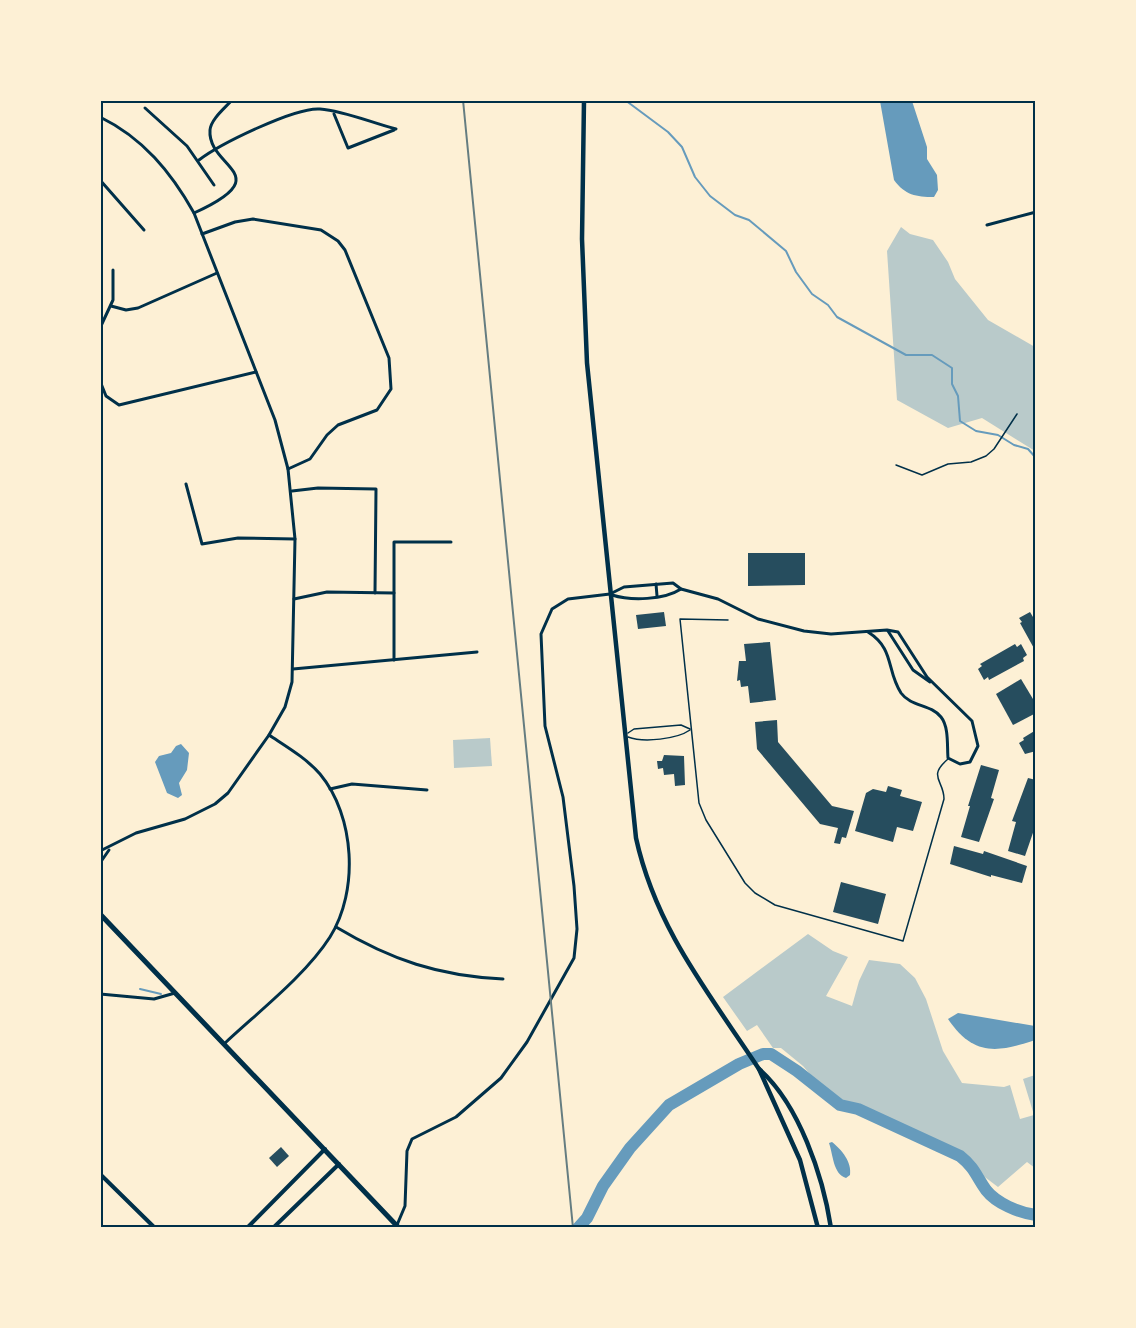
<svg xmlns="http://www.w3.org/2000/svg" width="1136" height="1328" font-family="'Space Grotesk',sans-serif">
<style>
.green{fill:#b9caca}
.water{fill:#669bbc}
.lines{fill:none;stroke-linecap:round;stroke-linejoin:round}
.stream{stroke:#669bbc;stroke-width:2}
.river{stroke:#669bbc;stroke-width:12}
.building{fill:#264d5e}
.path{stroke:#003049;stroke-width:1.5}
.service{stroke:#003049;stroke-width:1.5}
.minor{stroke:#003049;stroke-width:3}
.tertiary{stroke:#003049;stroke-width:4}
.secondary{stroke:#003049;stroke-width:4.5}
.primary{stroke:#003049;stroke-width:5}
.rail{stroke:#657d81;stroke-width:2}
.neatline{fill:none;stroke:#003049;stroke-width:2}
</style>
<rect width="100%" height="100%" fill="#fdf0d5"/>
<g class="green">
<polygon points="901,227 910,234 933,240 948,262 955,279 988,320 1035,347 1035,451 982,418 948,428 897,400 887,251"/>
<polygon points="490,738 492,766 454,768 453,740"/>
<polygon points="808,934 833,951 848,957 826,996 852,1006 859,981 869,960 900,964 915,978 926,999 943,1051 962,1083 1004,1087 1010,1085 1020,1119 1034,1115 1023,1079 1035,1075 1035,1168 1027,1162 998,1187 941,1144 867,1115 840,1109 803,1066 781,1048 773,1048 757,1025 747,1031 723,997"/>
</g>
<g class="water">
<path d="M880,101H912L927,147V159L937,175L938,190L934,197C916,197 905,195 894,180Z"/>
<polygon points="181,744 189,753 187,770 179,783 182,795 178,798 167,793 155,762 159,756 171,753 176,746"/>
<path d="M958,1013L1035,1026V1040C997,1053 973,1056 948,1019Z"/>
<path d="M832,1142C842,1150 852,1162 850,1175L846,1178C833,1174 833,1154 829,1143Z"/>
</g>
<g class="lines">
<g class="stream">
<polyline points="625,100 668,132 682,147 695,177 710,196 735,215 749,220 786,251 796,272 812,294 828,305 837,317 906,355 932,355 952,368 952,384 958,396 960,421 976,431 998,435 1014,445 1028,449 1036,458"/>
<polyline points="140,989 161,994"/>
</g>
<path class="river" d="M578,1228L587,1218L603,1186L630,1148L669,1105L739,1064L763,1054H771L797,1071L840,1105L858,1109L960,1156C975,1168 976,1176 986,1190C996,1203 1019,1213 1036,1215"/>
</g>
<g class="building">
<polygon points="748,553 805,553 805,585 748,586"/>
<polygon points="664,612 666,626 638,629 636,615"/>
<polygon points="1030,612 1033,617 1036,615 1036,652 1020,623 1022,622 1019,618"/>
<polygon points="770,642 776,700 750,703 748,686 741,687 740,680 737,681 739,661 746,661 744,644"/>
<polygon points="1015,644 1017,647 1021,644 1027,655 1023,658 1024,661 989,680 988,677 984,680 978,669 982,666 980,664"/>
<polygon points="1021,679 1036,704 1036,713 1013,725 996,694"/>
<polygon points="777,720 778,742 832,806 854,811 846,838 842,837 840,844 834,843 838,828 820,824 757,749 755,722"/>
<polygon points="1036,730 1036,751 1025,754 1019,743 1024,740 1023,738"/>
<polygon points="664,755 684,756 685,785 675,786 674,774 664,775 663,768 658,769 657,761 662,761"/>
<polygon points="981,765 999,770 991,798 994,799 979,842 961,837 970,806 968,806"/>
<polygon points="1028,778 1036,780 1036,824 1025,856 1008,851 1016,822 1012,821"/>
<polygon points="888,786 902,790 900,796 922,802 913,831 897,827 893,842 855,831 866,793 873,789 886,792"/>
<polygon points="954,846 983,854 984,851 1027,866 1022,883 991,875 991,877 950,864"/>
<polygon points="841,882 886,894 878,924 833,912"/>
<polygon points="281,1147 289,1156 277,1167 269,1158"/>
</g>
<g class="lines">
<polyline class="path" points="896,465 922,475 948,464 971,462 986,456 994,449 1017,414"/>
<g class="service">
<path d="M728,620L680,619L699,803L706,820L745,883L755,893L775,905L903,941L944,799C944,780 927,777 948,759"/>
<polyline points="628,733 634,729 681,725 690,729"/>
<path d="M628,737C644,743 677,739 690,730"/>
</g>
<g class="minor">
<polyline points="145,108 187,146 214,185"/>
<polyline points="334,114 348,148 394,130"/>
<path d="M100,117C143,138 171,172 194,213L275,420L288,469L295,539L292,682L285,707L269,735L228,793L215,804L185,819L136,833L100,851"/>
<path d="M199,160C220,144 295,107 320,109C345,111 372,123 396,129"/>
<polyline points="100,180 144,230"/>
<path d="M194,213C280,174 207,168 210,130C211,119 225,108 232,100"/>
<polyline points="987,225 1036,212"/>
<polyline points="202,234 235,222 253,219 321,230 338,241 345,250 389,358 391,389 377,410 338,425 327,435 310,459 288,469"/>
<polyline points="111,306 126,310 138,308 217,273"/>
<polyline points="100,328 113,300 113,270"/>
<polyline points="100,381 106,396 119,405 256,372"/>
<polyline points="186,484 202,544 238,538 295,539"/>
<polyline points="292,491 318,488 376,489 375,593"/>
<polyline points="656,584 657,596"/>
<path d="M612,595C631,601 664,600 681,589"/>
<polyline points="294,599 327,592 394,593"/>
<polyline points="888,631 913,670 930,682"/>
<polyline points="394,660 394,542 451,542"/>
<polyline points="293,669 477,652"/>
<polyline points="330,789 352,784 427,790"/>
<polyline points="100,863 109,850"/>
<path d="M336,927C391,960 439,976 503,979"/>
<polyline points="100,994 154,999 175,993"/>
<path d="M224,1044C258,1012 305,976 330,937C359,891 355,816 320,774C306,758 287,747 269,735"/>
<path d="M397,1225L405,1206L407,1151L412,1139L456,1117L501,1078L527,1042L574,958L577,929L574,886L563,797L545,726L541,634L552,609L568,599L610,594L624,587L673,583L681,589L718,599L758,619L804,631L831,634L887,630L898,632L927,677L972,721L978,746L970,762L960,764L948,758C947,746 949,727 941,717C931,704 911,707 901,693C886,670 895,649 868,632"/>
</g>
<g class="tertiary">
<polyline points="100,1174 155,1228"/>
<polyline points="247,1228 325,1149"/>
<polyline points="273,1228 339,1164"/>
</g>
<g class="secondary">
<path d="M584,100L582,239L587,363L636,838C656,929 709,993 759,1069C799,1104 823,1176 831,1228"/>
<polyline points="759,1069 800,1160 818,1228"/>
</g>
<polyline class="primary" points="100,914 399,1228"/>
<polyline class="rail" points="463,100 573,1228"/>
</g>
<rect width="1136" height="1328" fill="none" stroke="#fdf0d5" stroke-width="204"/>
<rect x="102" y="102" width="932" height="1124" class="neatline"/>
</svg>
